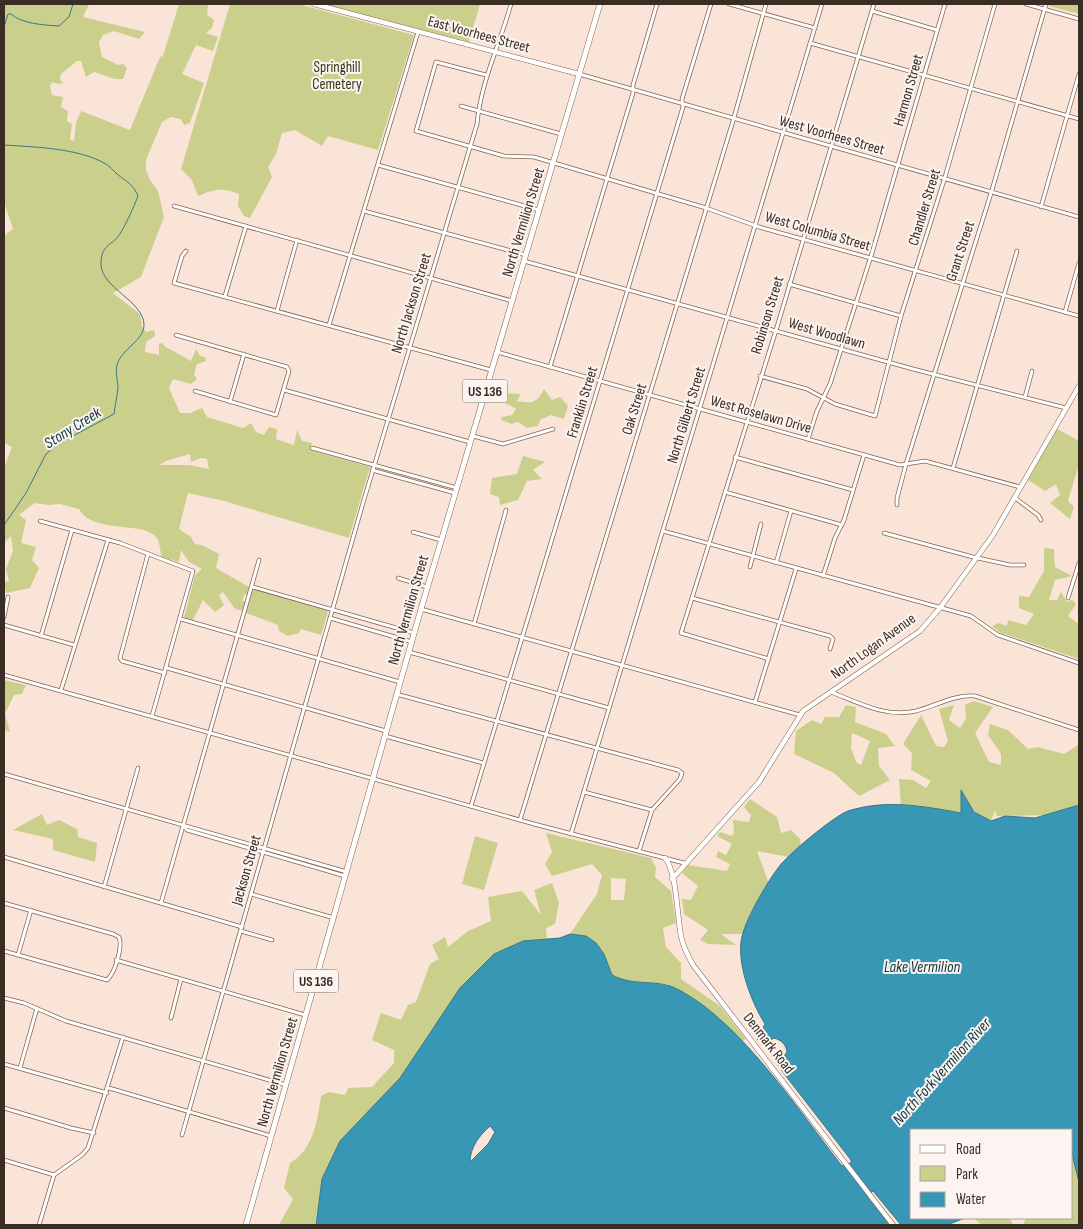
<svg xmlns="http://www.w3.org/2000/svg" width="1083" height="1229" font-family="'Sofia Sans Condensed',sans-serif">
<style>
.green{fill:#cad08c;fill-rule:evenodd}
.water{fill:#3997b6;stroke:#39778a;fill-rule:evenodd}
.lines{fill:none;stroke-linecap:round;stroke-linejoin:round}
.stream{stroke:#39778a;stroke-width:1}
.street-casing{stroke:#836350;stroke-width:4.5}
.secondary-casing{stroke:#836350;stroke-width:5.5}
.primary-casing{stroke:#836350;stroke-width:6}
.street{stroke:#fff;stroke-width:3}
.secondary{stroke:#fff;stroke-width:4.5}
.primary{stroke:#fff;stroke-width:5}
.labels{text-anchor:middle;stroke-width:4;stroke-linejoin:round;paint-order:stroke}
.shield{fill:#fcf4f0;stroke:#746961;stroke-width:1}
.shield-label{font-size:14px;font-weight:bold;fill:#3a2d24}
.street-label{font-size:15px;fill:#3a2d24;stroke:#fcf4f0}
.park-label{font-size:15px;fill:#343615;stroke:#fcf4f0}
.water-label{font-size:16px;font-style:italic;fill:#0a3542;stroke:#fcf4f0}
</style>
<rect width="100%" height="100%" fill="#fae4d7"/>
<g class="green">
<path d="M4,4H89L83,17L145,32L139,39L114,31L103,35L99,42L102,57L118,65L123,64L127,68L123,79H115L94,72L86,77L81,61H77L61,74L60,79L63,83L58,84L52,82L50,86L52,95L63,97L61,107L68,111L67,121L72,124L70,140L74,141L76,123L81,111L130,130L160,57L163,56L179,4H208L207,15L214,20L212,28L206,33L218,37L213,51L196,45L182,74L204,83L190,123L184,125L181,119L171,117L162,122L146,160V170L150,180L158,191L164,217L141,277L113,293L140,314L142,327L146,332L154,330L155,336L146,342L145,352L159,355V344L163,343L164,346L191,361L196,349L200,356L205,357L206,361L197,364L194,375L197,379L191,384L173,379L169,388L180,413H190L202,408L207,417L243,428L251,423L256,432L264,435L269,427L277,429L276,439L294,445L297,430L302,441L312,443L310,450L370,467L349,538L224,501L188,493L179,529L191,537L195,544L202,545L219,554L216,568L249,587L248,595L245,594L242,601H246L243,611L235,609L223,592L219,595L224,605L215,612L203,600L193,620L184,618L195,575L202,569L189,562L181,550L179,562L162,557C160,552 160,543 157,538C144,520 93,535 79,509L60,504L49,505L35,503L19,515L26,520L21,543L36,547L32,560L39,568L30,588L6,593L4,582L9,581L6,569L13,551L11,536L4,543V468L12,447L4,443V236L13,229L4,202ZM190,454L191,462L201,458L207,459L209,469L189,465H160L166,461Z"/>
<path d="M230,4H298L414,35L378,150L328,136L322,146L295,130L282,133L276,154L268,167L272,177L250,218L244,216L238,206L239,194C224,187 213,189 198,196L192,180L181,169Z"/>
<polygon points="322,4 480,4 469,42"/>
<polygon points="1050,4 1079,4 1079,14 1049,6"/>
<path d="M544,389L552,400L560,397L568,406L564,419L551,415L540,420L538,426L527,428L518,422L512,424L501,420L502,417L512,415L516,409L498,399L501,393L521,394L517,401C532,404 537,403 544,389Z"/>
<polygon points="1057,429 1079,441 1079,464 1068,501 1074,507 1070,519 1050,503 1060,495 1056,484 1045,491 1028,480"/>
<polygon points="523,456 545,462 533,470 542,479 527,481 518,500 500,505 499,497 490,494 492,478 517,474"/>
<polygon points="1044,548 1054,549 1055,567 1072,576 1055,580 1049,600 1057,600 1061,592 1067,602 1072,600 1076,604 1068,616 1079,624 1079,659 999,632 992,626 999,623 1007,626 1008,620 1026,625 1034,614 1019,608 1019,596 1029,597 1044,571"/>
<polygon points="256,589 326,610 328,612 321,635 301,629 299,633 288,636 279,631 278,625 246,613 252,591"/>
<polygon points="4,680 26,685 22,694 14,695 5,714 10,732 4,730"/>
<path d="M974,701L993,707L975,733L989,762L1001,765V754L988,735L990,724L1008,730L1028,749L1038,747L1064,754L1078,745L1079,805L1048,815L997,816L995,810L991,821C974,816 969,804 961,791V814L918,805H901L899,779L913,780L926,788L931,781L911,770L912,753L903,744L921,715L936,746L944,747L948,741L939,709L954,705L949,720L960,728L966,719L965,705Z"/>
<path d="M846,705L856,707L855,722L886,734L895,746L878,748L879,766L890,780L859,796L834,773L794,754L796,731L812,720L821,724L825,717H839ZM852,733L870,741L861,765L856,762L851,748Z"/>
<polygon points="750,799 777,817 781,833 791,830 800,839 801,847 789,857 757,851 769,884 744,934 721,934 736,945 708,944 700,940 708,930 684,914 682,899 691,900 698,886 682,873 688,865 727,871 730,864 716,857 718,851 726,855 732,844 717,836 720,832 732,836 734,832 733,820 749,822 751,815 744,807"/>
<polygon points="42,814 47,825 59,820 77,829 78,837 97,843 95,862 53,850 53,839 13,830"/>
<path d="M546,833L651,858L656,868L655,877L671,891L676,923L663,928L666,947L681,963V979L720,1006L746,1039L741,1042L720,1018L666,984L625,982L612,975L604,954L586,936L570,934L597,894L602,875L592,864L552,876L545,864L552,852ZM611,878L626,879L624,900H611Z"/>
<polygon points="475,836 498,843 484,890 462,884"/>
<path d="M552,883L559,903L555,924L546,928L547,939L523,941L434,1026L400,1078L375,1107L322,1179L315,1225H279L293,1199L284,1188L290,1163C314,1149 317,1121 321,1096L329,1092L345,1095L348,1088L372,1087L394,1063V1050L372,1040L381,1013L401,1020L408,1005L416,1002L430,964L439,959L432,945L445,937L448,947L468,931L491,921L488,897L522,891L541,915L534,890Z"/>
<polygon points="1072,1154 1079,1182 1079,1225 1023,1225 1026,1218 1072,1218"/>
<polygon points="1009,1218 1014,1225 982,1225 975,1219"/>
</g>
<path class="water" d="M961,790L974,812L991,821L1005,816L1035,818L1079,805V1182L1072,1154V1130H912V1218H965L947,1225H901L873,1191L867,1197L890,1225H316L322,1179L340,1141L400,1078L460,988L494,954L523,941L560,938L570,934L586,936L596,943L604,954L612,975C637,988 657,977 681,991C742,1024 799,1111 842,1166L851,1163V1160L782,1071L778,1064L787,1052C786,1044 781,1040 774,1038L765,1044L757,1039L765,1024C752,1003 738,968 741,942C743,923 766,884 778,868C787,855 834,816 848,811C886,799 923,806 961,813ZM490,1126L495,1132L488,1144L470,1162C470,1147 480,1135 490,1126Z"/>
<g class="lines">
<g class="stream">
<path d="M4,27L8,14H11C22,24 44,25 59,26L69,17L73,4"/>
<path d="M4,145C35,147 78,148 106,164C110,166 113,171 117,174C127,182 133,184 138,196C133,209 127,222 120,234C112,246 101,244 101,264C101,288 144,301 144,325C144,341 121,349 117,365C115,372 118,381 118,388C117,397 115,406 114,414L56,445L46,454L26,493L4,525"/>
</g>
<defs>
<g id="street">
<polyline points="729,4 815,28"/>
<polyline points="1026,4 1079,19"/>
<polyline points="872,11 937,30"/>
<polyline points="810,43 1079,119"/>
<polyline points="579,74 1079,217"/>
<polyline points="486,75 436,62 416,131 504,156 534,157 706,208 759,227 1079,316"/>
<polyline points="461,106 561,134"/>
<polyline points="378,165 539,210"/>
<polyline points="174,206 512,301"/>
<polyline points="1041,207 1079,74"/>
<polyline points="364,211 526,255"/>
<polyline points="186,251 182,256 174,283 491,370"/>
<polyline points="524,261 913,369 1066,408"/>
<polyline points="789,284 901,316"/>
<polyline points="225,296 246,226"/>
<polyline points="277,311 297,240"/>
<polyline points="1065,312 1079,263"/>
<polyline points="329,325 418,32"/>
<polyline points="176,335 287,367 289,371 276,415 195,391"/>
<polyline points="497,352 893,463 900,465 925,461 1020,487"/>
<polyline points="550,367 633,93 633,85 657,4"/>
<polyline points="760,376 807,389 835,404 875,416 901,316 945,177 995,4"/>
<polyline points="284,390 470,442"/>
<polyline points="1025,397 1032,371"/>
<polyline points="230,402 244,354"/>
<polyline points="473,436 503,444 553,429"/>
<polyline points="808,439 817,411 830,384 872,253 945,4"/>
<polyline points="312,448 457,488"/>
<polyline points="735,457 853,490"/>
<polyline points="953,468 1017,251"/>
<polyline points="372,470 455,493"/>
<polyline points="725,492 842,525"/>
<polyline points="1015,498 1038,515 1041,520"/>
<polyline points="897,505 897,498 906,464 992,190 1046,4"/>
<polyline points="40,521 120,543 193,571 152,716"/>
<polyline points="663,531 971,616 998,635 1079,663"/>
<polyline points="413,532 441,540"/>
<polyline points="884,533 973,557 1010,565 1024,565"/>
<polyline points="148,554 120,658 122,661 165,673"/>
<polyline points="776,563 791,511"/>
<polyline points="750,567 761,524"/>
<polyline points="823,576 835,538 844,520 864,455"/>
<polyline points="398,578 427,587"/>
<polyline points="253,587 414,633"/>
<polyline points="692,598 830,636 833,639 830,649"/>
<polyline points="1068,598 1079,563"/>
<polyline points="421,609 800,715"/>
<polyline points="4,617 8,597"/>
<polyline points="330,618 412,642"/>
<polyline points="181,619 400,682"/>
<polyline points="474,624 506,510"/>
<polyline points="4,625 74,645"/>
<polyline points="41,636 72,530"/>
<polyline points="409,652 609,708"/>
<polyline points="769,659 681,633 777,327 874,4"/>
<polyline points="167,668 386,731"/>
<polyline points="4,675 534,824 684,863"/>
<polyline points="61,690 108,540"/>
<path d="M831,692C859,703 886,718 916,711C935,706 956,694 975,696L1079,730"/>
<polyline points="396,694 678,770 682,773 680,779 652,810 639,851"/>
<polyline points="755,702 796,569"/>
<polyline points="385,736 483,763"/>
<polyline points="4,774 347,872"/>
<polyline points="584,792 652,810"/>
<polyline points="471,806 657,193 683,107 682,99 711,4"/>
<polyline points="520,820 733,121 766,4"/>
<polyline points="184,827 187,830 345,876"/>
<polyline points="571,834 822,4"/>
<polyline points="4,857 242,927"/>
<polyline points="104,887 138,768"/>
<polyline points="251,894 334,918"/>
<path d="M4,903L113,934L119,937C123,947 115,973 107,980L4,951"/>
<polyline points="161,903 259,560"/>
<polyline points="241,931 272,940"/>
<polyline points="18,955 31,910"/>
<polyline points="116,960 305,1015"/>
<polyline points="4,998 24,1003 66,1021 286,1085"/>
<polyline points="171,1018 181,979"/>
<polyline points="4,1064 107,1093"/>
<polyline points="20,1068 37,1008"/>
<polyline points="109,1088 271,1136"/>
<polyline points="4,1108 71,1128 94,1133"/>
<path d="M182,1135L363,503L477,124C481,81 500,44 511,4"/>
<polyline points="4,1160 54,1175"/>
<polyline points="39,1225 54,1175 82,1155 88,1148 123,1037"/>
</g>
<g id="secondary">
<polyline points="314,4 579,74"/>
<path d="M665,858C677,872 677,916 681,936C683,946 688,956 693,965L893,1225"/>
<polyline points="672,879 759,782 803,711 920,631 940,608 993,535 1079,386"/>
</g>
<polyline id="primary" points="246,1225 421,609 600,4"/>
</defs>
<use href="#street" class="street-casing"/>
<use href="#secondary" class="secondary-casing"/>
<use href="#primary" class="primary-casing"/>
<use href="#street" class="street"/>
<use href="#secondary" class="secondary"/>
<use href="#primary" class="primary"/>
</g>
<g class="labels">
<g class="shield">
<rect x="462.5" y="379.5" width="45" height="23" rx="4"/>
<rect x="293.5" y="969.5" width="45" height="23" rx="4"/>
</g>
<g class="shield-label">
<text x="485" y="396">US 136</text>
<text x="316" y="986">US 136</text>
</g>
<g class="street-label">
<text transform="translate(479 34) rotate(15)" y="5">East Voorhees Street</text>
<text transform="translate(908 90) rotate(-74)" y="5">Harmon Street</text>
<text transform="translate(832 135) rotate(16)" y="5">West Voorhees Street</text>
<text transform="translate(924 207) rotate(-73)" y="5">Chandler Street</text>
<text transform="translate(523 222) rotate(-73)" y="5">North Vermilion Street</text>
<text transform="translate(818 231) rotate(16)" y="5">West Columbia Street</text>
<text transform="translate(960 251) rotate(-72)" y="5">Grant Street</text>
<text transform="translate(411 303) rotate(-73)" y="5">North Jackson Street</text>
<text transform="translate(767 315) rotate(-73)" y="5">Robinson Street</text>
<text transform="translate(827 333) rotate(16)" y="5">West Woodlawn</text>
<text transform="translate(582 402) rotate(-73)" y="5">Franklin Street</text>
<text transform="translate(634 409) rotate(-73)" y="5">Oak Street</text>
<text transform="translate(761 414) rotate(16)" y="5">West Roselawn Drive</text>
<text transform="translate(686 415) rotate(-73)" y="5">North Gilbert Street</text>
<text transform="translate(408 610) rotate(-74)" y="5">North Vermilion Street</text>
<text transform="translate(873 646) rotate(-36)" y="5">North Logan Avenue</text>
<text transform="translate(246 870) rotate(-74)" y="5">Jackson Street</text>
<text transform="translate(769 1043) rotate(52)" y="5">Denmark Road</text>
<text transform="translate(277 1072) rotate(-74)" y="5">North Vermilion Street</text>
</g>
<g class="park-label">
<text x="337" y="72">Springhill<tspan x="337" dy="17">Cemetery</tspan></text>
</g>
<g class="water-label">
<text transform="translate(72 427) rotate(-32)" y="6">Stony Creek</text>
<text x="922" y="972">Lake Vermilion</text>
<text transform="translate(941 1071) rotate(-48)" y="6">North Fork Vermilion River</text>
</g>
</g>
<rect width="1083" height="1229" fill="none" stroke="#3a2d24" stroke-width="10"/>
<rect x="910" y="1129" width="162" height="90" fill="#fcf4f0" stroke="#aea49e"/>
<rect x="920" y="1145" width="25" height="8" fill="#ffffff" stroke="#aea49e"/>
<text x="956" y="1154" font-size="15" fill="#3a2d24">Road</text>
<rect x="920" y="1166" width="25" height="15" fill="#cad08c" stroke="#aea49e"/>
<text x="956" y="1179" font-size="15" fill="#3a2d24">Park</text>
<rect x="920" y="1192" width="25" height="15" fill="#3997b6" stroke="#aea49e"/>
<text x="956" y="1204" font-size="15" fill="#3a2d24">Water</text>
</svg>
